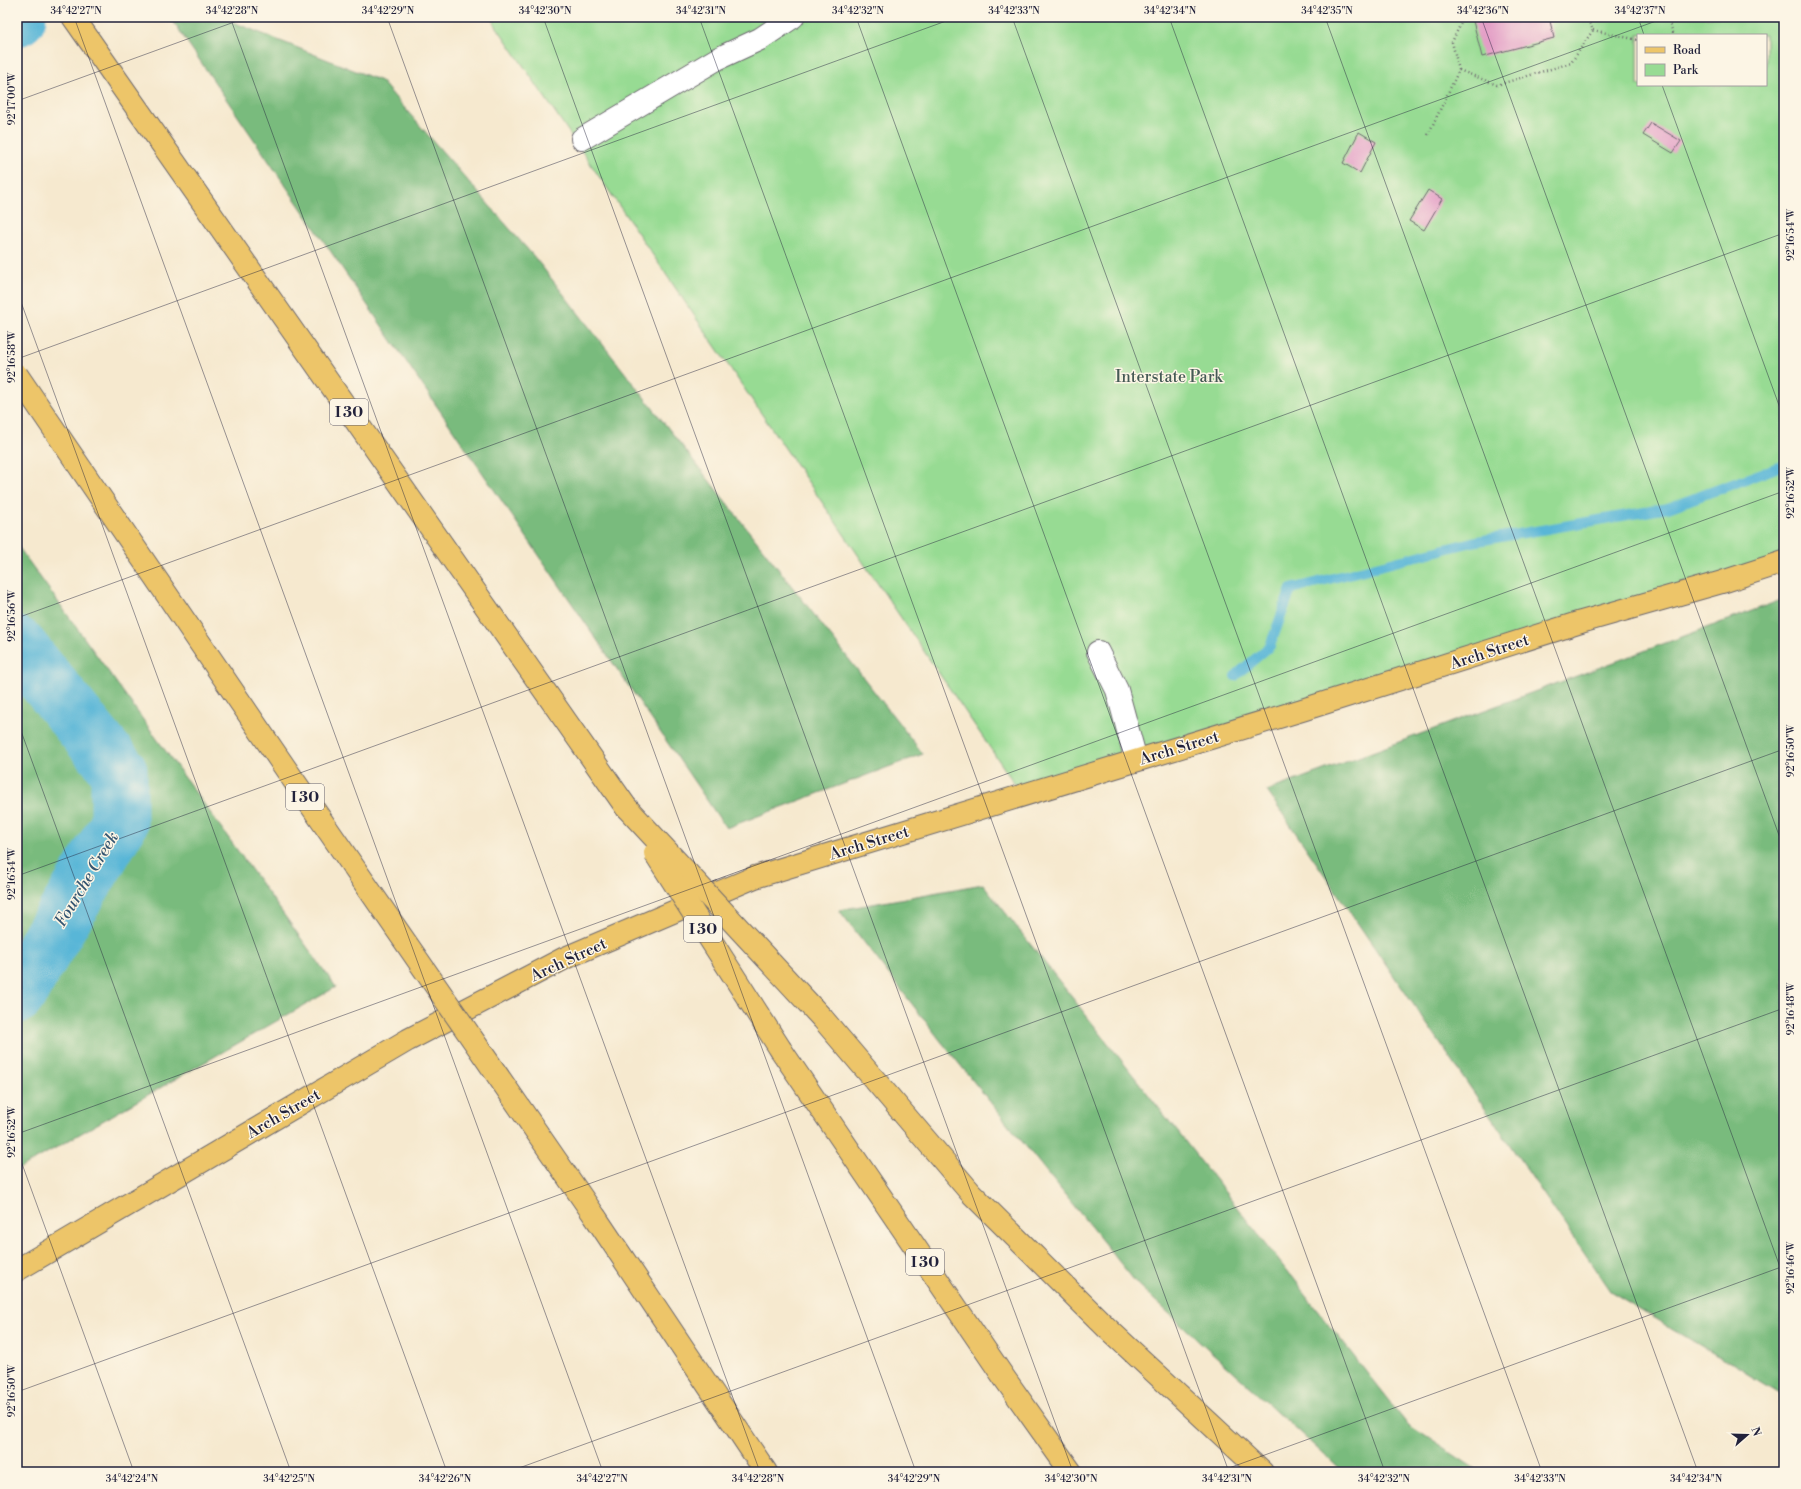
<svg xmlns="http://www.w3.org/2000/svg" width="1801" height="1489" font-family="'Libre Bodoni',serif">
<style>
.green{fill:#97db93;stroke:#5c7e67;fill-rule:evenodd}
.forest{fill:#79bb7d;stroke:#4e6e5c}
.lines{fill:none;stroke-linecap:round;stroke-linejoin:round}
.stream{stroke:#59b6d7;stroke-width:10}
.river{stroke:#59b6d7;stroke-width:57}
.building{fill:#e39ec6}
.minor-casing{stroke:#6c686f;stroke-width:24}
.major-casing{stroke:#6c686f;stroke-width:24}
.highway-casing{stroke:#6c686f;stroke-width:24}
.path{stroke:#6c686f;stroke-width:2.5;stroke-dasharray:1 3;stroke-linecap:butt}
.minor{stroke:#fff;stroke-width:22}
.major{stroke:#edc569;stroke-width:22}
.highway{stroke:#edc569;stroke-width:22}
.highway-bridge-casing{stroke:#6c686f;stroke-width:24;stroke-linecap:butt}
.highway-bridge{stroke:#edc569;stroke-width:22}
.ticks{fill:none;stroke:#22223b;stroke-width:1;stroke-opacity:0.45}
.labels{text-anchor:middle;stroke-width:3;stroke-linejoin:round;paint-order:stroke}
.shield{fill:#fcf5e5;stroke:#63616e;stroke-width:1}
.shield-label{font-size:15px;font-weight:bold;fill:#22223b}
.park-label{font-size:16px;fill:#455a55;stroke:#fcf5e5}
.street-label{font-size:16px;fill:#22223b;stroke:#fcf5e5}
.water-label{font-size:17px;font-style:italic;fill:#355672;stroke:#fcf5e5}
.neatline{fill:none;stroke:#22223b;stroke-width:1.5}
.ticks-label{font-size:10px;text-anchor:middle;fill:#22223b}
</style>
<rect width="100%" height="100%" fill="#fcf5e5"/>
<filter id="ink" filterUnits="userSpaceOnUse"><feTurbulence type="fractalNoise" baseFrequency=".025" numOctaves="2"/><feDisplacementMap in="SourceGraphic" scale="8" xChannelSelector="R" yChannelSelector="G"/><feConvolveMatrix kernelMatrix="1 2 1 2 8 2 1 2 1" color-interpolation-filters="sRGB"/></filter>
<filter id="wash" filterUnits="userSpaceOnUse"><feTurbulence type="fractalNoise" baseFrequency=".012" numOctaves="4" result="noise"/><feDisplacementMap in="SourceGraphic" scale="16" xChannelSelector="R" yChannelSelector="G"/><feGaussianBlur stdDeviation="0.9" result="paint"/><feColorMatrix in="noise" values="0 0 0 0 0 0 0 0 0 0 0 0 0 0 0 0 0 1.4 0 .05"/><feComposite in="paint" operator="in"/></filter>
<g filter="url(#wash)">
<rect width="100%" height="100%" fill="#f6e9cf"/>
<path class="green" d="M490,17H1784V561L1021,793ZM1638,35H1766V85H1638Z"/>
<g class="forest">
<polygon points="170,17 220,17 381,81 536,259 923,754 726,828"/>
<polygon points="17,545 336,987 17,1170"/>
<polygon points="1784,599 1784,1396 1610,1291 1267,791"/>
<polygon points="983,884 1407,1424 1480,1472 1343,1472 1138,1285 940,1040 839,910"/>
</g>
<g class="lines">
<polyline class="stream" points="1235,676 1270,646 1291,589 1472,542 1668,508 1784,465"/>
<g class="river">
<polyline points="17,18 18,17"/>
<polyline points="17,645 119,771 119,824 17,995"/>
</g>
</g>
<g id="blocks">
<g class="building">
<polygon points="1472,17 1549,17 1554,38 1482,57"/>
<polygon points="1651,123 1681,141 1673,153 1643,135"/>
<polygon points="1359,132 1376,142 1360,173 1343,163"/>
<polygon points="1428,190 1442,199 1424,230 1409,221"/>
</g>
</g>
</g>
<g filter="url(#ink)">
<use href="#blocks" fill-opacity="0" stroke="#6c686f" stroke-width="1"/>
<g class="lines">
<defs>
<g id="minor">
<polyline points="582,139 717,59 760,39 793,17"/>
<polyline points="1098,652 1117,690 1136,760"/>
</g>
<polyline id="major" points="17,1270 408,1040 565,958 755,877 1302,710 1581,622 1722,582 1784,562"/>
<g id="highway">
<polyline points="73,17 626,807"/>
<polyline points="823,1019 971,1193 1107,1328 1262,1472"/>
<polyline points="781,1050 1005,1379 1071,1472"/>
<polyline points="596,1218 766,1472"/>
</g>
</defs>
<use href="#minor" class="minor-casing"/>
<use href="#major" class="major-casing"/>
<use href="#highway" class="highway-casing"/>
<g class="path">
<polyline points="1667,17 1674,35"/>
<polyline points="1593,30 1638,40"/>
<polyline points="1459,70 1497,85 1571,63 1593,30 1586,17"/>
<polyline points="1428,135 1459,70 1452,42 1464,17"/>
</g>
<use href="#minor" class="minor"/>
<use href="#major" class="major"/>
<use href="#highway" class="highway"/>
<defs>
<g id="highway-bridge">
<polyline points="17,375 290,775 596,1218"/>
<polyline points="626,807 823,1019"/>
<polyline points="655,853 781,1050"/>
</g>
</defs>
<use href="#highway-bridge" class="highway-bridge-casing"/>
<use href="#highway-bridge" class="highway-bridge"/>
</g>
</g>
<path class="ticks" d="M74,17L603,1472M230,17L760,1472M387,17L916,1472M543,17L1073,1472M699,17L1229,1472M856,17L1385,1472M1012,17L1542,1472M1169,17L1698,1472M1325,17L1784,1278M1481,17L1784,849M1638,17L1644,35M1662,85L1784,419M17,101L248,17M17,291L447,1472M17,359L957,17M17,618L1667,17M17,720L291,1472M17,876L1784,233M17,1134L1784,491M17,1150L134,1472M17,1392L1784,749M508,1472L1784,1008M1218,1472L1784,1266"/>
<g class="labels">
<g class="shield">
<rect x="330" y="399" width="38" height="26" rx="3"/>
<rect x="286" y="784" width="38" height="26" rx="3"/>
<rect x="684" y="916" width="38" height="26" rx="3"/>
<rect x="906" y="1249" width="38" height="26" rx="3"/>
</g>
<g class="shield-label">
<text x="349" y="417">I 30</text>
<text x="305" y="802">I 30</text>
<text x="703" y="934">I 30</text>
<text x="925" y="1267">I 30</text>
</g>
<g class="park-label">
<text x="1169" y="382">Interstate Park</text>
</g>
<g class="street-label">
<text transform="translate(1489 651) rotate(-18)" y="6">Arch Street</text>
<text transform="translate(1179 747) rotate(-17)" y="6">Arch Street</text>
<text transform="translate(869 842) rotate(-17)" y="6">Arch Street</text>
<text transform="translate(568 959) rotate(-25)" y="6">Arch Street</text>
<text transform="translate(283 1113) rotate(-30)" y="6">Arch Street</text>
</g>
<g class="water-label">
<text transform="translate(86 879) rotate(-59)" y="6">Fourche Creek</text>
</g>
</g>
<rect width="1801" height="1489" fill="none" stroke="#fcf5e5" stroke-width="44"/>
<rect x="1637" y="34" width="130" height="52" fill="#fcf5e5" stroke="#a5a1a1"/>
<rect x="1645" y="47" width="20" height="6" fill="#edc569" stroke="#a5a1a1"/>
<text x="1673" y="54" font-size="12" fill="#22223b">Road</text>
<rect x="1645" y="64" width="20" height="12" fill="#97db93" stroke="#a5a1a1"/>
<text x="1673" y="74" font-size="12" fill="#22223b">Park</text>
<g transform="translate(1747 1435) rotate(70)" stroke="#fcf5e5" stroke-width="3" paint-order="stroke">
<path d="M0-3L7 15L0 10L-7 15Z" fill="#22223b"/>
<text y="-6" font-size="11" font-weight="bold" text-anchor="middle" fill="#22223b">N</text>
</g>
<rect x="22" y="22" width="1757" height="1445" class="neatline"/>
<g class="ticks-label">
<text x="76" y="14">34°42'27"N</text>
<text x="232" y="14">34°42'28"N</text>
<text x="388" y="14">34°42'29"N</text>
<text x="545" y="14">34°42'30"N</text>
<text x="701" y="14">34°42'31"N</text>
<text x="858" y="14">34°42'32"N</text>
<text x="1014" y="14">34°42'33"N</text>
<text x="1170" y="14">34°42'34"N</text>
<text x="1327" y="14">34°42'35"N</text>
<text x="1483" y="14">34°42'36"N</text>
<text x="1640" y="14">34°42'37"N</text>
<text transform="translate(11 99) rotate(-90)" y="4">92°17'00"W</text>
<text transform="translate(1790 235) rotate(-90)" y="4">92°16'54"W</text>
<text transform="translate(11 357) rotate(-90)" y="4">92°16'58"W</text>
<text transform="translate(1790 493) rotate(-90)" y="4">92°16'52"W</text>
<text transform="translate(11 616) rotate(-90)" y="4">92°16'56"W</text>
<text transform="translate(1790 751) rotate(-90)" y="4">92°16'50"W</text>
<text transform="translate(11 874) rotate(-90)" y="4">92°16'54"W</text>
<text transform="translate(1790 1009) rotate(-90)" y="4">92°16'48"W</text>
<text transform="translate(11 1132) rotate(-90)" y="4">92°16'52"W</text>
<text transform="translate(1790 1268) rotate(-90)" y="4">92°16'46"W</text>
<text transform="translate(11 1391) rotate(-90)" y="4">92°16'50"W</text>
<text x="132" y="1482">34°42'24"N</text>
<text x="289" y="1482">34°42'25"N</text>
<text x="445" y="1482">34°42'26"N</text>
<text x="602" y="1482">34°42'27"N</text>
<text x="758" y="1482">34°42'28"N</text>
<text x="914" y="1482">34°42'29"N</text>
<text x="1071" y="1482">34°42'30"N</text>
<text x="1227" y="1482">34°42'31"N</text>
<text x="1384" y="1482">34°42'32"N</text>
<text x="1540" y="1482">34°42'33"N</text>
<text x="1696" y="1482">34°42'34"N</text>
</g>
</svg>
